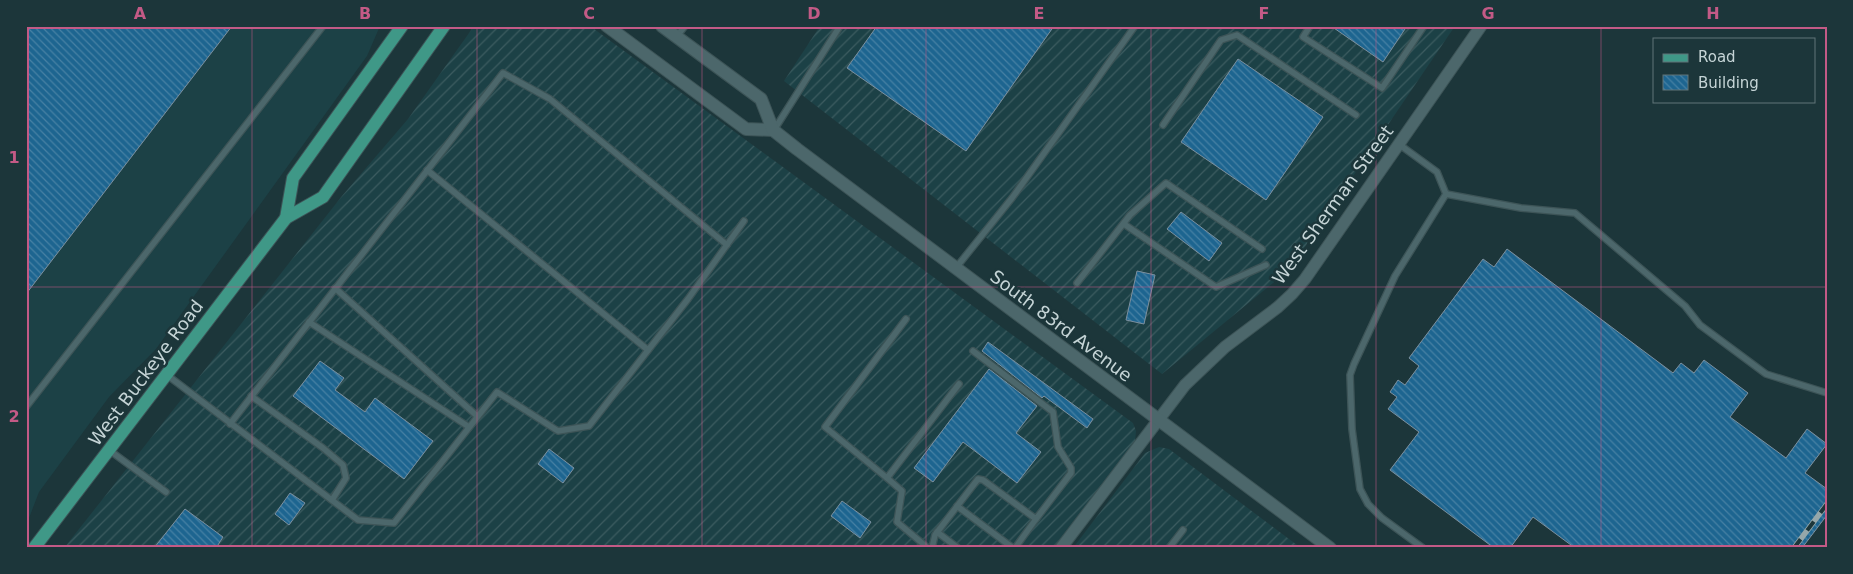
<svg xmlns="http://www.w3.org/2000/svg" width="1853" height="574" font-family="'DejaVu Sans',sans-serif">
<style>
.built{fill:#1c4146}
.industrial{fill:url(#industrial-furrows)}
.building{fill:url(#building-back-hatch);stroke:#7c909f}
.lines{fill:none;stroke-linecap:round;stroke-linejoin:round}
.service-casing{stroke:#3d5457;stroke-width:8}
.minor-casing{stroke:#3d5457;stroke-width:13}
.secondary-casing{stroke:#3d5457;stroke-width:14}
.primary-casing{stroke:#3d5457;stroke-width:14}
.service{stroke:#4c676b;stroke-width:5.5}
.minor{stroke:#4c676b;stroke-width:11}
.secondary{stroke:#4c676b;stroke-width:12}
.primary{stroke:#3f9887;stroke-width:12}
.rail-casing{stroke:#95a7aa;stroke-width:5.5}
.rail{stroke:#1c363a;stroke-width:4;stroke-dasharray:11;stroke-linecap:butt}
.grid{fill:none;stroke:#c35a86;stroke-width:1;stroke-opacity:0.55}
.labels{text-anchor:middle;stroke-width:5;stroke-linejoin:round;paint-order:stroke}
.street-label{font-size:18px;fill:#c5d4d6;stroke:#1c363a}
.neatline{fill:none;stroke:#c35a86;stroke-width:2}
.grid-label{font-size:16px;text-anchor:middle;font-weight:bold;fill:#c35a86}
</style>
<defs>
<pattern id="industrial-furrows" width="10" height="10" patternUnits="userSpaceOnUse" patternTransform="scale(1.25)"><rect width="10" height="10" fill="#1c4146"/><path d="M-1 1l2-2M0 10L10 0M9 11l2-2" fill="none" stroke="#3c5c60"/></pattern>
<pattern id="building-back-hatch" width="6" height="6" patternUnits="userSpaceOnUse" patternTransform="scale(1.25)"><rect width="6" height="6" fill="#1d6590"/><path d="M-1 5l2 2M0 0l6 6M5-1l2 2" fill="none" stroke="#4781a4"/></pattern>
</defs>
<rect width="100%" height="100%" fill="#1c363a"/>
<polygon class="built" points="26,26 380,26 367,56 156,349 109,397 39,492 29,518 26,522"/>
<g class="industrial">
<polygon points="474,26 590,26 1133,423 1136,431 1135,441 1053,548 64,548 342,196 408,119"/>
<polygon points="820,26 1455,26 1290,269 1162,374 784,81"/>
<polygon points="1159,447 1169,449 1301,548 1073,548 1145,453"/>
</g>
<g class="building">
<polygon points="26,26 232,26 26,294"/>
<polygon points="877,26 1054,26 966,151 847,68"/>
<polygon points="1331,26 1407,26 1383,62"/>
<polygon points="1238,59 1323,117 1266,200 1181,142"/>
<polygon points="1181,212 1222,243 1209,261 1167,229"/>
<polygon points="1507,249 1673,373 1681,363 1694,373 1704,360 1748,393 1730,417 1786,458 1807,429 1827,444 1805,473 1827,489 1827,515 1802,548 1575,548 1533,517 1510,548 1494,548 1390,470 1419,432 1388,409 1397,397 1390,392 1398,380 1405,385 1419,366 1409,358 1483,259 1494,267"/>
<polygon points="1137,271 1155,275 1144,324 1126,320"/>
<polygon points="988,342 1093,419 1087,428 1044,396 1042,398 982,351"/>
<polygon points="320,361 344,378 335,390 365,412 375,398 433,441 404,479 293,396"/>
<polygon points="989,369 1037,406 1016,433 1041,452 1017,483 963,442 933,482 914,468"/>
<polygon points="549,449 574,468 563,483 538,464"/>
<polygon points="290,493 305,503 289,525 275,514"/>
<polygon points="842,501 871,522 860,538 831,516"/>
<polygon points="185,509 223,537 216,548 154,548"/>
</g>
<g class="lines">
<defs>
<g id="service">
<polyline points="1310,26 1303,37 1382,88 1424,26"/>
<polyline points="677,36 685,26"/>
<polyline points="1163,125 1221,40 1237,35 1356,115"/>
<polyline points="774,130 840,26"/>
<polyline points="1400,145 1437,172 1446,194 1395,276 1354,364 1350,375 1352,429 1360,489 1368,504 1382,518 1423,548"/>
<polyline points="427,170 648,350"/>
<polyline points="1446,194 1521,208 1575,213 1685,306 1700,325 1766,374 1827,393"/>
<polyline points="1124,224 1216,287 1266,265"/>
<polyline points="955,269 1012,198 1135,26"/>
<polyline points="1077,283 1130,215 1166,183 1262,249"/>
<polyline points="335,288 477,416"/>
<polyline points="309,322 469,427"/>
<polyline points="167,375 358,520 394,523 497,392 558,431 589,426 688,299 744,221"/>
<polyline points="251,396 323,448 343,465 346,478 332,500"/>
<polyline points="26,407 323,26"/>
<polyline points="230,424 503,73 550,99 727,245"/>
<polyline points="109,450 166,492"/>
<polyline points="887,478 825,427 906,319"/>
<polyline points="957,506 1013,548"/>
<polyline points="937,532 958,548"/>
<polyline points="928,548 897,522 902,491 887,478 959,384"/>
<polyline points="932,548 935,535 978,479 983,480 1036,519 1071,473 1071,468 1058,447 1053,412 973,351"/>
<polyline points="1015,548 1036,519"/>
<polyline points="1169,548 1183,530"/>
</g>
<polyline id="minor" points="1061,548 1185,385 1225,347 1278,307 1292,294 1305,279 1481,26"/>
<g id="secondary">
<polyline points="607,26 746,129 773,130"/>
<polyline points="662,26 761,99 773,130 797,149 1330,548"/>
</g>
<g id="primary">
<polyline points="286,218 293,178 402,26"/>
<polyline points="34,548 286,218 323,197 444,26"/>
</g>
</defs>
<use href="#service" class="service-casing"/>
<use href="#minor" class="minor-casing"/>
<use href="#secondary" class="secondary-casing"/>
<use href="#primary" class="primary-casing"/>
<use href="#service" class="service"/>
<use href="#minor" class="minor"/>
<use href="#secondary" class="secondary"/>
<use href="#primary" class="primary"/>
<defs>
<polyline id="rail" points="1794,548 1827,504"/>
</defs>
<use href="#rail" class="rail-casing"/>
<use href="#rail" class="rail"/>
</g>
<path class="grid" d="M252,26V548M477,26V548M702,26V548M926,26V548M1151,26V548M1376,26V548M1601,26V548M26,287H1827"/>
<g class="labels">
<g class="street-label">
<text transform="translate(1333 205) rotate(-54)" y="6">West Sherman Street</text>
<text transform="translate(1061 326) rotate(37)" y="6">South 83rd Avenue</text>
<text transform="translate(146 373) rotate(-53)" y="6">West Buckeye Road</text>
</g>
</g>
<rect width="1853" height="574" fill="none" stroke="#1c363a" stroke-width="55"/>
<rect x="1653" y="38" width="162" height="65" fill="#1c363a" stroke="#607578"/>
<rect x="1663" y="54" width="25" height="8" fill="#3f9887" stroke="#607578"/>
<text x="1698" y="62" font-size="15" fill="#c5d4d6">Road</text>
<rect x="1663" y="75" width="25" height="15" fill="url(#building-back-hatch)" stroke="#607578"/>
<text x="1698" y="88" font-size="15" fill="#c5d4d6">Building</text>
<rect x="28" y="28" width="1798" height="518" class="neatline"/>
<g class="grid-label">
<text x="140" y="19">A</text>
<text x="365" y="19">B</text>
<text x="589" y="19">C</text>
<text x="814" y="19">D</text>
<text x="1039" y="19">E</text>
<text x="1264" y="19">F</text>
<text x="1488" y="19">G</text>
<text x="1713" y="19">H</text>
<text x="14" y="163">1</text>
<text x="14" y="422">2</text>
</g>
</svg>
